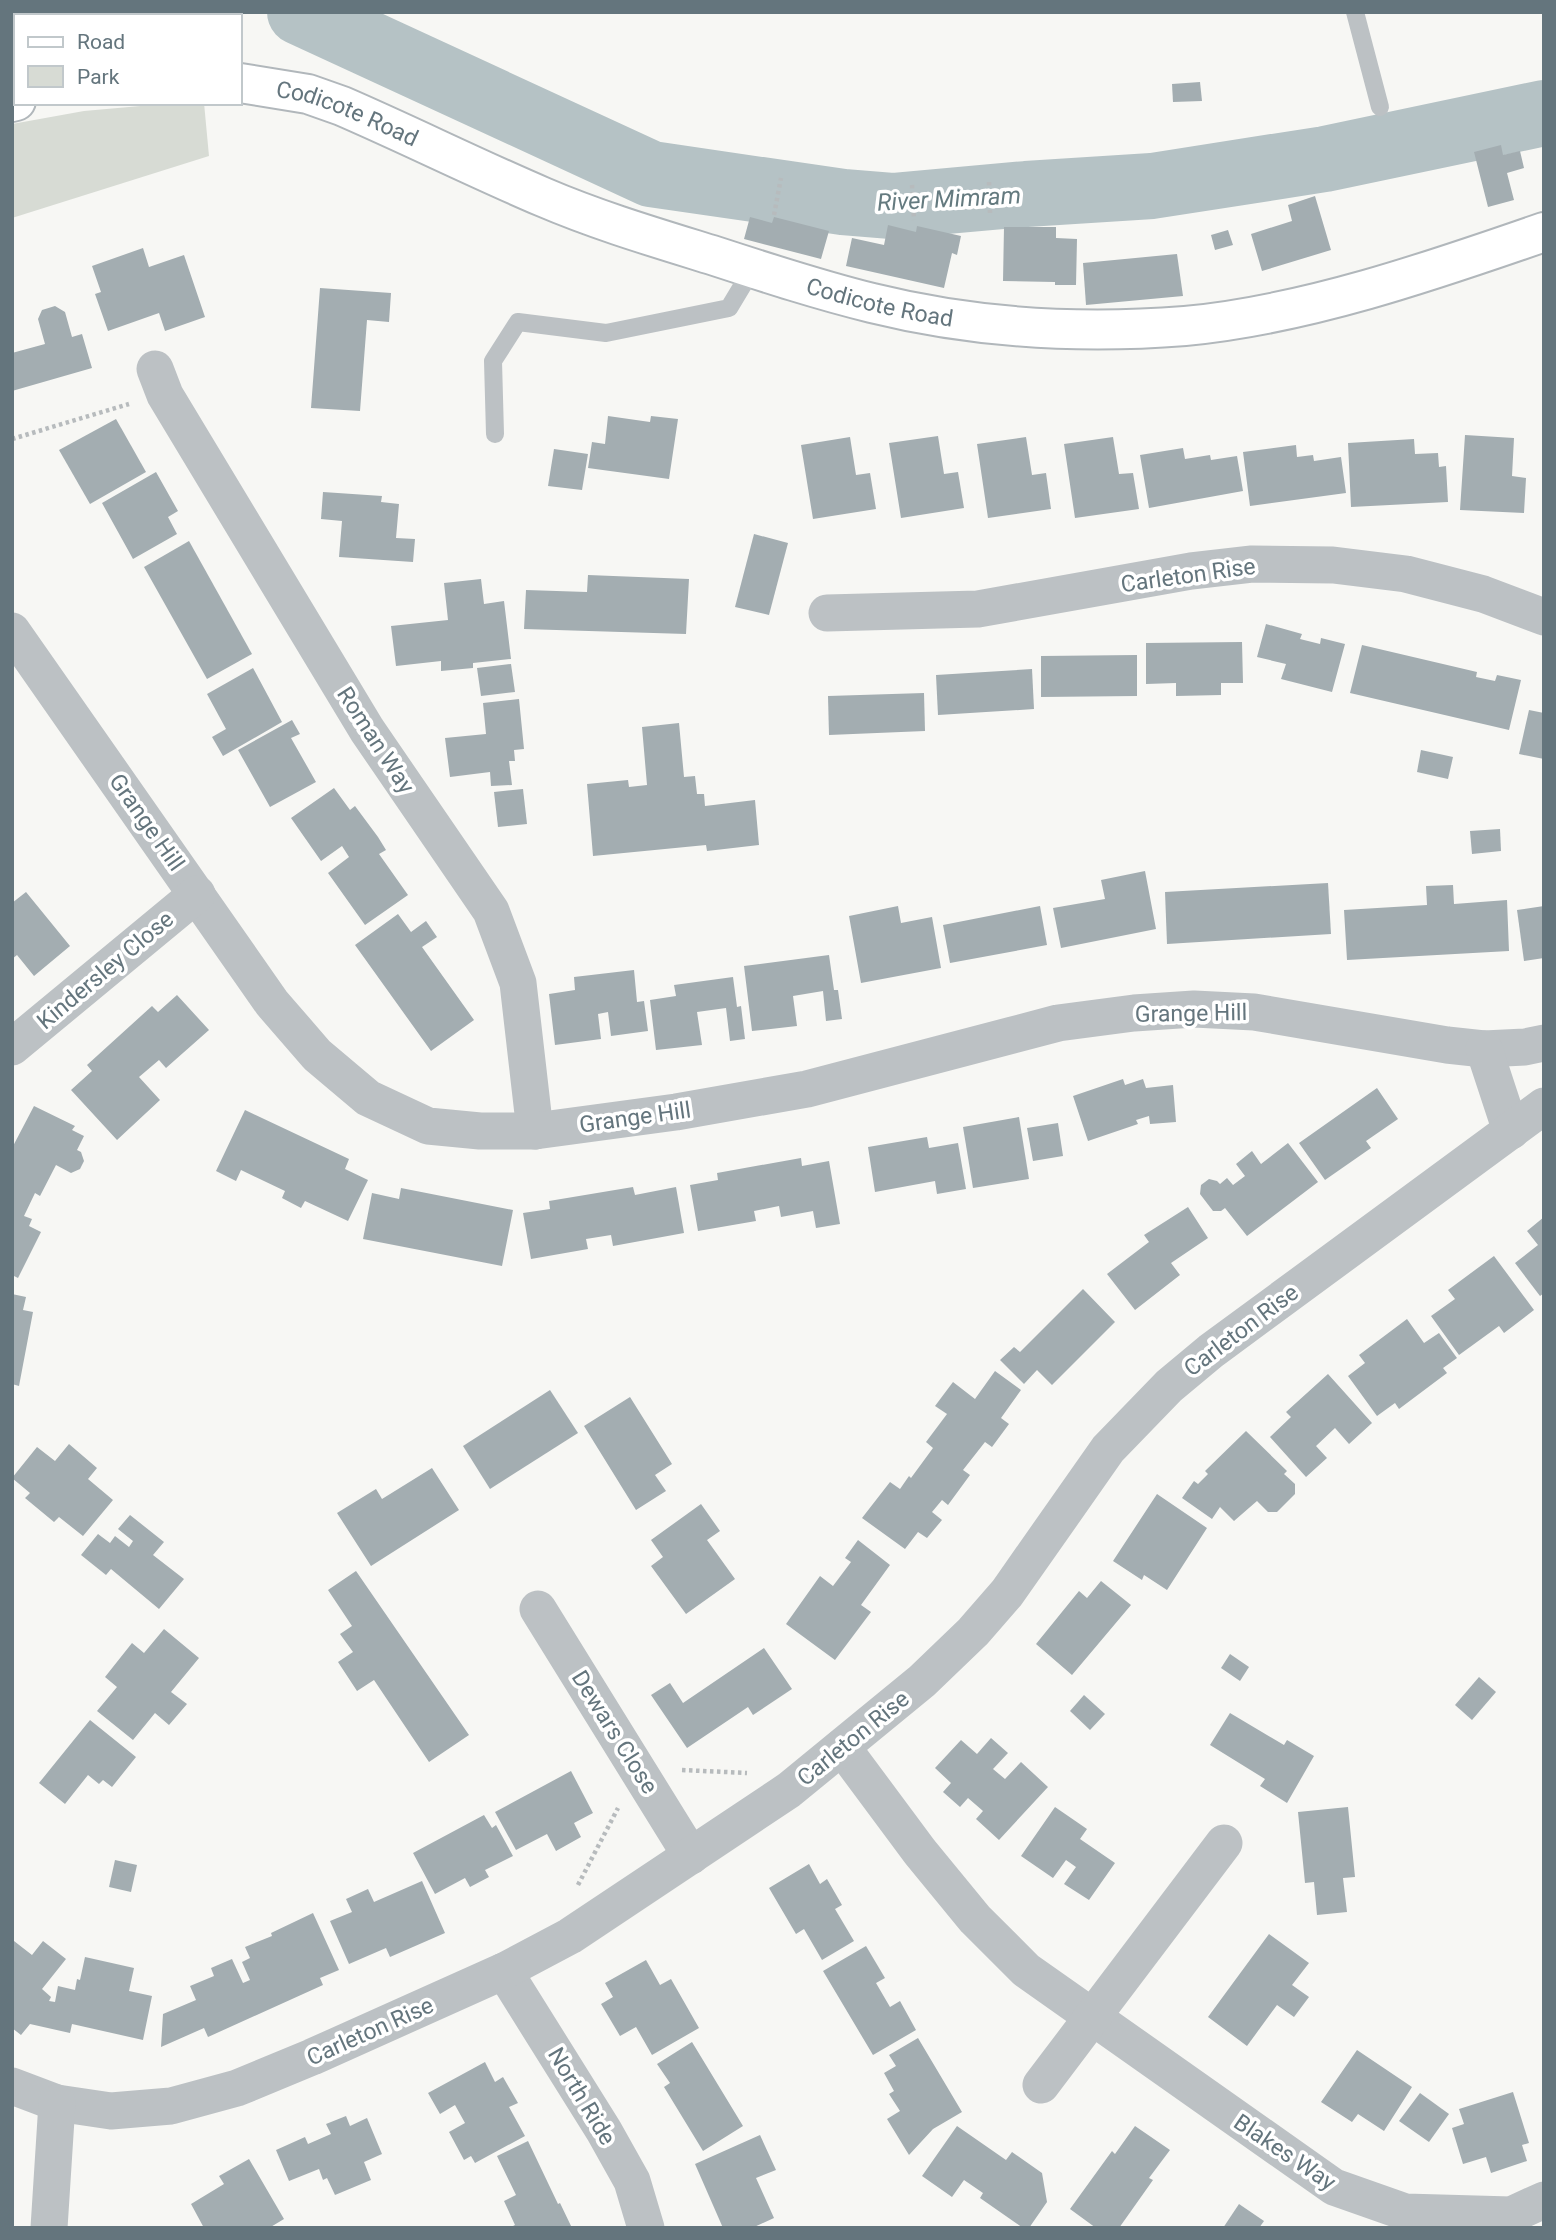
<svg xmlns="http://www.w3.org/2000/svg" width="1556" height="2240" font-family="Roboto,sans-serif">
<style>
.green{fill:#d7dbd4}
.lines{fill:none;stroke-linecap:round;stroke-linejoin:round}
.river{stroke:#b5c2c5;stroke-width:66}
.building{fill:#a3adb1}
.secondary-casing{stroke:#b1b7bb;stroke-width:42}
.path{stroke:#b7bbbd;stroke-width:4.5;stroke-dasharray:3.5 3.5;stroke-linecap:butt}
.service{stroke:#bcc1c4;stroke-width:18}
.minor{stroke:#bcc1c4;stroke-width:37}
.secondary{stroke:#fff;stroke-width:38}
.labels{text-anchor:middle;stroke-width:7;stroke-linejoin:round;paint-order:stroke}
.street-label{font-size:23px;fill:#64757d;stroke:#fff}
.water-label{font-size:24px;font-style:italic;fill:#647a7f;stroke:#fff}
</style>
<rect width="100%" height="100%" fill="#f7f7f4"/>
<polygon class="green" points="174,103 204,103 209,156 12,218 12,124 84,111"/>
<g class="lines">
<polyline class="river" points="300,12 651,174 843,202 892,206 1026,194 1152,186 1325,159 1544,113"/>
</g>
<g class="building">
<polygon points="1200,82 1202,101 1173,102 1172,84"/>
<polygon points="1501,145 1503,155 1520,151 1524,168 1507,173 1514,200 1488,207 1474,152"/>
<polygon points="1315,196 1331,250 1262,271 1251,234 1292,221 1288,205"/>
<polygon points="750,217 772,223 774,217 829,231 821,259 744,239"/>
<polygon points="888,225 916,232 917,226 961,236 957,255 952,253 944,288 846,266 852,238 884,245"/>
<polygon points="1004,227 1056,227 1056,238 1077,239 1076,285 1055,285 1055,282 1003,281"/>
<polygon points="1228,230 1233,245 1215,250 1211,235"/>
<polygon points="143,248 149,267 184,255 205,317 165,331 159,313 108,331 95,294 101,292 92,266"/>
<polygon points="1177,254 1183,296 1086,305 1083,263"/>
<polygon points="320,288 391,293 389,322 367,320 360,411 311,408"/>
<polygon points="55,306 65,312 72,337 82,334 92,368 12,391 12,353 45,344 38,319 42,310"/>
<polygon points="608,416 650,422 651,416 678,419 669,479 588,468 592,442 605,444"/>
<polygon points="116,419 146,472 90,504 59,450"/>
<polygon points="1465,435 1514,438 1512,476 1526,478 1524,513 1460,510"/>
<polygon points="938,436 944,474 958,472 964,508 901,518 889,443"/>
<polygon points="850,437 856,475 870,473 876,509 813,519 801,445"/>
<polygon points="1026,437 1032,475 1046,473 1051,509 988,518 977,444"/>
<polygon points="1113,437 1119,474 1133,473 1139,509 1075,518 1064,444"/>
<polygon points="1414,439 1415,454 1438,453 1439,467 1446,466 1448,502 1351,507 1348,443"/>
<polygon points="1296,445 1297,457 1313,455 1314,461 1341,457 1346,493 1250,506 1243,452"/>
<polygon points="1183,448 1185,459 1210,455 1211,460 1237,456 1243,491 1149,508 1140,455"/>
<polygon points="554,449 588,454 582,490 548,486"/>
<polygon points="156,472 178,511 168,517 177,534 133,559 102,503"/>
<polygon points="323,492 382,496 381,502 399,504 396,538 415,539 413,562 339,557 342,521 321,519"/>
<polygon points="754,534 788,543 769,615 735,607"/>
<polygon points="189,541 252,654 207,679 144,567"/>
<polygon points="588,575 689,579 686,634 524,629 526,590 587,592"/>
<polygon points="481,579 484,604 504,601 511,659 473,663 473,668 441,671 441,661 396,666 391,626 448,620 444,583"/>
<polygon points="1266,624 1302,634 1300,639 1320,644 1321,638 1345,644 1332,692 1281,679 1286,664 1257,657"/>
<polygon points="1242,642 1243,683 1221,683 1221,695 1176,696 1176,683 1146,684 1146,643"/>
<polygon points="1362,645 1477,672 1476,677 1495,681 1497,675 1521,680 1509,730 1350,693"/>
<polygon points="1137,655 1137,696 1041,697 1041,656"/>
<polygon points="511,664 515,692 481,696 477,668"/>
<polygon points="253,668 282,722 223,756 212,737 226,729 207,694"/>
<polygon points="1032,669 1034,709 938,715 936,675"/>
<polygon points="924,693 925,731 829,735 828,696"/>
<polygon points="519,699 524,749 514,750 515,761 509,761 512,785 491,786 490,772 450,777 445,738 486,734 483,703"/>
<polygon points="1529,710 1544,713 1544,759 1519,754"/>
<polygon points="292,720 300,734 291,738 316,782 270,807 238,750"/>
<polygon points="679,723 684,777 695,776 697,794 704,794 705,806 755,800 759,845 707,851 706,845 593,856 587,784 628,780 629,787 647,785 642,727"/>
<polygon points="1421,750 1453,757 1448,779 1417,772"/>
<polygon points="334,788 350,810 355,806 378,837 386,850 379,854 408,895 365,925 328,873 349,857 342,846 321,861 291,818"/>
<polygon points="523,789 527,824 498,827 494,792"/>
<polygon points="1500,829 1501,851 1472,854 1470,831"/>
<polygon points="1145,871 1156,929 1061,948 1053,908 1105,899 1101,880"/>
<polygon points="1328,883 1331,934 1167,944 1165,892"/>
<polygon points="1453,885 1454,904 1507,900 1509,951 1347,960 1344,910 1427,905 1426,886"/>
<polygon points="26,892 70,946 34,976 17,955 12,959 12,903"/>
<polygon points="898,906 901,923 932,917 941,968 861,983 849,916"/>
<polygon points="1040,906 1047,945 950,963 943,925"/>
<polygon points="1544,906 1544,958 1524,961 1517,910"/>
<polygon points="398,914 411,932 426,921 437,937 422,947 474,1020 431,1051 355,945"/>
<polygon points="829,955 834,990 838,990 842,1019 826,1021 823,991 793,996 797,1026 752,1031 744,966"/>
<polygon points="634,970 637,1002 644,1001 648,1031 611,1036 608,1012 598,1014 601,1039 555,1045 549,994 575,990 574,977"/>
<polygon points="733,977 737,1007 741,1006 745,1039 730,1041 726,1008 697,1012 702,1045 656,1050 650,1000 676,996 674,985"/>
<polygon points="177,995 209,1030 166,1068 159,1060 139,1077 160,1100 117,1140 71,1090 92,1071 87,1065 152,1006 158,1012"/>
<polygon points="1123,1079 1125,1085 1143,1079 1146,1088 1173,1085 1176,1122 1150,1124 1149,1116 1136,1120 1138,1124 1088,1141 1073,1096"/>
<polygon points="1377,1088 1398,1119 1366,1141 1371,1148 1325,1180 1299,1143"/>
<polygon points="34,1106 75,1126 72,1130 84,1136 77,1150 81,1152 84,1161 80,1169 71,1173 56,1165 40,1196 35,1193 24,1216 32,1219 29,1226 41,1232 18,1278 12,1275 12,1148"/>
<polygon points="245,1110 349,1159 345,1169 368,1180 348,1221 305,1201 301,1208 282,1198 285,1191 241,1170 236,1181 216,1171"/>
<polygon points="1019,1117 1029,1179 973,1188 963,1127"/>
<polygon points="1058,1123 1063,1156 1033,1161 1027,1128"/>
<polygon points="927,1137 929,1148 958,1143 966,1189 937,1194 935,1181 875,1192 868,1147"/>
<polygon points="1288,1143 1318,1182 1247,1236 1225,1208 1221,1211 1213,1211 1200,1194 1201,1185 1209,1179 1217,1181 1220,1184 1227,1178 1233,1185 1245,1176 1236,1164 1252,1151 1261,1164"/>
<polygon points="801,1158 802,1166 829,1161 840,1224 816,1228 813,1211 781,1217 779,1206 754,1211 756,1221 698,1231 690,1185 718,1180 717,1173"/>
<polygon points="633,1187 635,1195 676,1187 684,1233 613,1246 611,1235 586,1239 588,1249 531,1259 523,1213 550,1209 549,1201"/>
<polygon points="401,1188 513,1210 502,1266 363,1239 372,1193 399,1199"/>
<polygon points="1188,1207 1208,1238 1171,1263 1180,1275 1135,1310 1107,1274 1149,1242 1144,1235"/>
<polygon points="1544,1217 1544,1293 1540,1296 1515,1263 1538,1245 1527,1231"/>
<polygon points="1494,1256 1534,1310 1504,1333 1499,1326 1459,1355 1431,1316 1455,1299 1448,1290"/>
<polygon points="1083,1289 1115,1322 1052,1385 1037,1370 1024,1384 1000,1360 1014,1347 1020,1352"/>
<polygon points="12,1294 26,1297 23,1310 33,1312 19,1386 12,1384"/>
<polygon points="1407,1319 1424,1343 1439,1333 1457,1358 1443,1368 1447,1373 1399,1409 1395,1403 1377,1416 1348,1376 1365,1363 1359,1355"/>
<polygon points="995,1371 1021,1390 1001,1418 1009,1424 992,1447 985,1442 963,1470 970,1475 948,1505 942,1500 932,1512 942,1520 927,1538 918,1532 905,1549 862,1518 890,1482 900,1489 909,1476 911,1478 933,1448 926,1442 947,1414 935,1406 953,1382 975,1399"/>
<polygon points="1328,1374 1372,1423 1349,1444 1335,1428 1316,1446 1327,1458 1306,1477 1270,1437 1291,1417 1286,1412"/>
<polygon points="550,1390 578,1433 490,1489 463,1446"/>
<polygon points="630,1397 672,1464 655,1475 666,1491 636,1510 584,1426"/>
<polygon points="1246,1431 1287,1471 1284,1474 1295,1484 1295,1494 1277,1512 1268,1512 1257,1501 1234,1521 1220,1507 1212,1519 1182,1498 1194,1481 1198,1484 1208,1474 1205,1471"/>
<polygon points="69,1444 97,1468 88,1479 113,1500 83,1536 59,1517 54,1522 25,1498 30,1493 12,1478 37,1447 55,1461"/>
<polygon points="432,1468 459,1510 371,1566 337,1513 376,1489 382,1499"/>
<polygon points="1157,1494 1207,1528 1167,1590 1144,1575 1142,1580 1113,1561"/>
<polygon points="701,1504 720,1531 707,1540 735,1579 686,1614 651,1566 663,1557 651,1540"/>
<polygon points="130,1515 164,1542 153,1555 184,1579 159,1609 111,1569 106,1575 81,1555 98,1534 110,1543 115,1536 129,1547 133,1541 118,1529"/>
<polygon points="858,1540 890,1565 861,1605 871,1612 835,1660 786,1624 820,1576 833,1586 851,1562 845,1558"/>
<polygon points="356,1571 469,1735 429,1762 374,1680 357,1691 338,1662 353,1652 340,1634 352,1626 328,1590"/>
<polygon points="1101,1581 1131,1605 1072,1675 1036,1644 1079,1591 1087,1598"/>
<polygon points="164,1629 199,1658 171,1692 187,1704 169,1725 155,1713 133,1740 97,1711 117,1687 105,1677 132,1643 144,1653"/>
<polygon points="764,1648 792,1689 753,1715 748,1707 687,1748 651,1695 670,1683 683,1703"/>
<polygon points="1230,1654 1249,1667 1240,1681 1221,1668"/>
<polygon points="1479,1677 1496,1692 1472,1720 1455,1705"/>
<polygon points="1084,1695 1105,1714 1090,1730 1070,1711"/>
<polygon points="1230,1713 1284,1745 1287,1740 1314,1756 1287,1803 1260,1786 1265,1779 1210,1745"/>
<polygon points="90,1720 136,1757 112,1787 103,1780 99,1784 88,1775 65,1804 39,1783"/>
<polygon points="991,1738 1008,1753 993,1769 1005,1779 1021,1762 1048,1787 999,1840 976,1819 983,1811 968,1798 960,1807 943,1792 951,1783 935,1768 961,1740 977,1754"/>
<polygon points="571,1771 593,1813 574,1823 581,1837 556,1851 547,1834 516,1850 495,1812"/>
<polygon points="1055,1807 1087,1829 1080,1839 1115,1863 1089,1900 1064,1884 1076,1867 1066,1860 1053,1878 1021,1856"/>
<polygon points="1348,1807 1355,1877 1343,1878 1347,1912 1317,1915 1314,1882 1305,1883 1298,1812"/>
<polygon points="484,1815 492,1828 496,1825 513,1856 485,1870 489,1877 470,1887 465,1878 435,1894 413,1853"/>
<polygon points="115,1860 137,1865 131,1892 109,1887"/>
<polygon points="809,1864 820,1884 827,1879 842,1905 835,1909 854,1941 822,1960 804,1929 796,1934 769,1888"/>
<polygon points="422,1881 445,1933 390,1957 386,1948 349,1964 330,1921 352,1912 346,1899 368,1889 374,1902"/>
<polygon points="313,1913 339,1970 320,1978 323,1985 208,2037 204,2028 161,2047 163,2014 196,2000 190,1986 214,1976 211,1968 232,1959 243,1983 250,1980 242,1962 250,1958 245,1947 272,1936 271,1933"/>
<polygon points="1269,1934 1309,1963 1292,1985 1309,1997 1294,2017 1277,2005 1247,2046 1208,2017"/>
<polygon points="14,1941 32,1955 43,1941 66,1959 42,1989 51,1997 49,2001 55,2002 58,1986 75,1990 77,1979 80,1980 85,1957 134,1968 129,1991 152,1996 143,2040 72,2024 70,2033 30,2024 21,2035 12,2028 12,1943"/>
<polygon points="866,1946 885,1978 876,1983 890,2007 900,2001 916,2030 873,2055 823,1971"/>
<polygon points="646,1960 660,1985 671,1979 699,2028 652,2055 636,2027 620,2036 601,2004 613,1997 605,1983"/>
<polygon points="918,2038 962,2112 933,2129 909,2155 887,2119 900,2111 889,2094 894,2091 884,2073 896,2066 889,2055"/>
<polygon points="692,2042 743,2126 703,2151 664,2087 670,2083 657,2064"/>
<polygon points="1357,2050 1412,2087 1384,2131 1358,2114 1352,2122 1321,2102"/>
<polygon points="485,2062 495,2082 503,2077 518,2103 509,2107 525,2136 475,2163 471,2156 464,2160 449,2132 465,2123 455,2105 440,2114 428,2093"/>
<polygon points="1513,2092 1529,2143 1522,2145 1527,2161 1491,2173 1486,2157 1463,2164 1452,2128 1464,2124 1459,2109"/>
<polygon points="1420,2093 1449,2114 1429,2142 1399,2121"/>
<polygon points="346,2116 350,2126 367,2118 382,2154 364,2162 371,2180 335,2195 327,2178 323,2180 319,2169 289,2181 276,2150 305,2137 308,2144 331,2134 326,2124"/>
<polygon points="957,2126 1006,2160 1012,2152 1042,2173 1047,2202 1029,2228 1023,2228 980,2198 983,2193 964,2180 952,2197 922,2176"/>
<polygon points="1135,2126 1170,2150 1149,2178 1153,2180 1119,2228 1096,2228 1070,2209 1112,2151 1115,2154"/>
<polygon points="760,2135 776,2170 756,2178 774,2218 752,2228 723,2228 695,2164"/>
<polygon points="528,2141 558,2204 560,2203 572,2228 509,2228 515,2225 504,2201 516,2195 497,2156"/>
<polygon points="249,2159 284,2219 269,2228 204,2228 191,2204 224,2184 219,2176"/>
<polygon points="1239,2204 1264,2221 1259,2228 1223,2228"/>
</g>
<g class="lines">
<defs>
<g id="secondary">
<polyline points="99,12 102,16"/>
<path id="s1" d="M240,83L308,94L342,106C409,135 475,168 543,197C599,221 657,238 715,256C767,273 819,290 872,303C973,328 1082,334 1185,326C1304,315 1432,271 1544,232"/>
<polyline points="12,102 16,101"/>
</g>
</defs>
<use href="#secondary" class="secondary-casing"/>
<g class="path">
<polyline points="989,182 990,213"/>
<polyline points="912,185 914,220"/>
<polyline points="774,215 781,178"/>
<polyline points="12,439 129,404"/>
<polyline points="682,1770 747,1773"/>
<polyline points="578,1885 618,1808"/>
</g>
<g class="service">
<polyline points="1355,12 1380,107"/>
<polyline points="495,434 493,361 518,322 606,333 729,308 753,268"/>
</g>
<g class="minor">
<polyline points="155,369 165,395 367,730 491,911 518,983 535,1131"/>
<polyline points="827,613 978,609 1191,571 1252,564 1333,565 1406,574 1483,594 1544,617"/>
<polyline points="12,631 272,1003 317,1055 368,1098 428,1126 480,1131 535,1131 676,1112 807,1089 1058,1023 1134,1013 1194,1009 1254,1012 1447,1045 1484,1049 1525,1047 1544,1043"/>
<polyline points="12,1047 197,894"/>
<polyline points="1484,1049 1511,1131"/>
<polyline points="538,1609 691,1856"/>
<polyline points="842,1747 920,1852 975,1919 1026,1970 1334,2187 1405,2212 1511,2215 1544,2200"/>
<polyline points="504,1971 604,2131 632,2181 646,2228"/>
<polyline points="1041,2085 1224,1843"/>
<polyline points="12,2086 57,2103 111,2111 171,2106 237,2088 312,2057 504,1971 570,1936 789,1790 922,1681 973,1632 1007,1593 1108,1449 1169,1386 1211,1351 1544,1106"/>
<polyline points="49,2228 57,2103"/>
</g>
<use href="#secondary" class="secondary"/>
</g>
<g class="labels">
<g class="street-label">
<text dy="8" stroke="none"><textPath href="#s1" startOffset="112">Codicote Road</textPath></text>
<text dy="8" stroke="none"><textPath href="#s1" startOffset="679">Codicote Road</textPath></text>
<text transform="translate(1188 575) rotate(-8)" y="8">Carleton Rise</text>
<text transform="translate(376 740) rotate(57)" y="8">Roman Way</text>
<text transform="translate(147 822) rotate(55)" y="8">Grange Hill</text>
<text transform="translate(105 970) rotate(-40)" y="8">Kindersley Close</text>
<text transform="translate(1191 1013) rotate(-1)" y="8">Grange Hill</text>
<text transform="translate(635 1117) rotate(-8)" y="8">Grange Hill</text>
<text transform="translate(1241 1330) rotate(-37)" y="8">Carleton Rise</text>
<text transform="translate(615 1732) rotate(58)" y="8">Dewars Close</text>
<text transform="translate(853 1738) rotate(-39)" y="8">Carleton Rise</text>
<text transform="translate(370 2031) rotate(-24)" y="8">Carleton Rise</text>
<text transform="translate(582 2096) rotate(59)" y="8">North Ride</text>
<text transform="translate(1285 2152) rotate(34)" y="8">Blakes Way</text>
</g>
<g class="water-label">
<text transform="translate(949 199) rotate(-3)" y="8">River Mimram</text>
</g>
</g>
<rect width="1556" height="2240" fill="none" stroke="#64757d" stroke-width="28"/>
<rect x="14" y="14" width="228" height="91" fill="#ffffff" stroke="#c1c8cb" stroke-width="2"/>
<rect x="28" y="37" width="35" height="10" fill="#ffffff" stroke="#c1c8cb" stroke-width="2"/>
<text x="77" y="49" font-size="21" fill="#64757d">Road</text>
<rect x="28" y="66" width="35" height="21" fill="#d7dbd4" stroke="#c1c8cb" stroke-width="2"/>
<text x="77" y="84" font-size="21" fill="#64757d">Park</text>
</svg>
